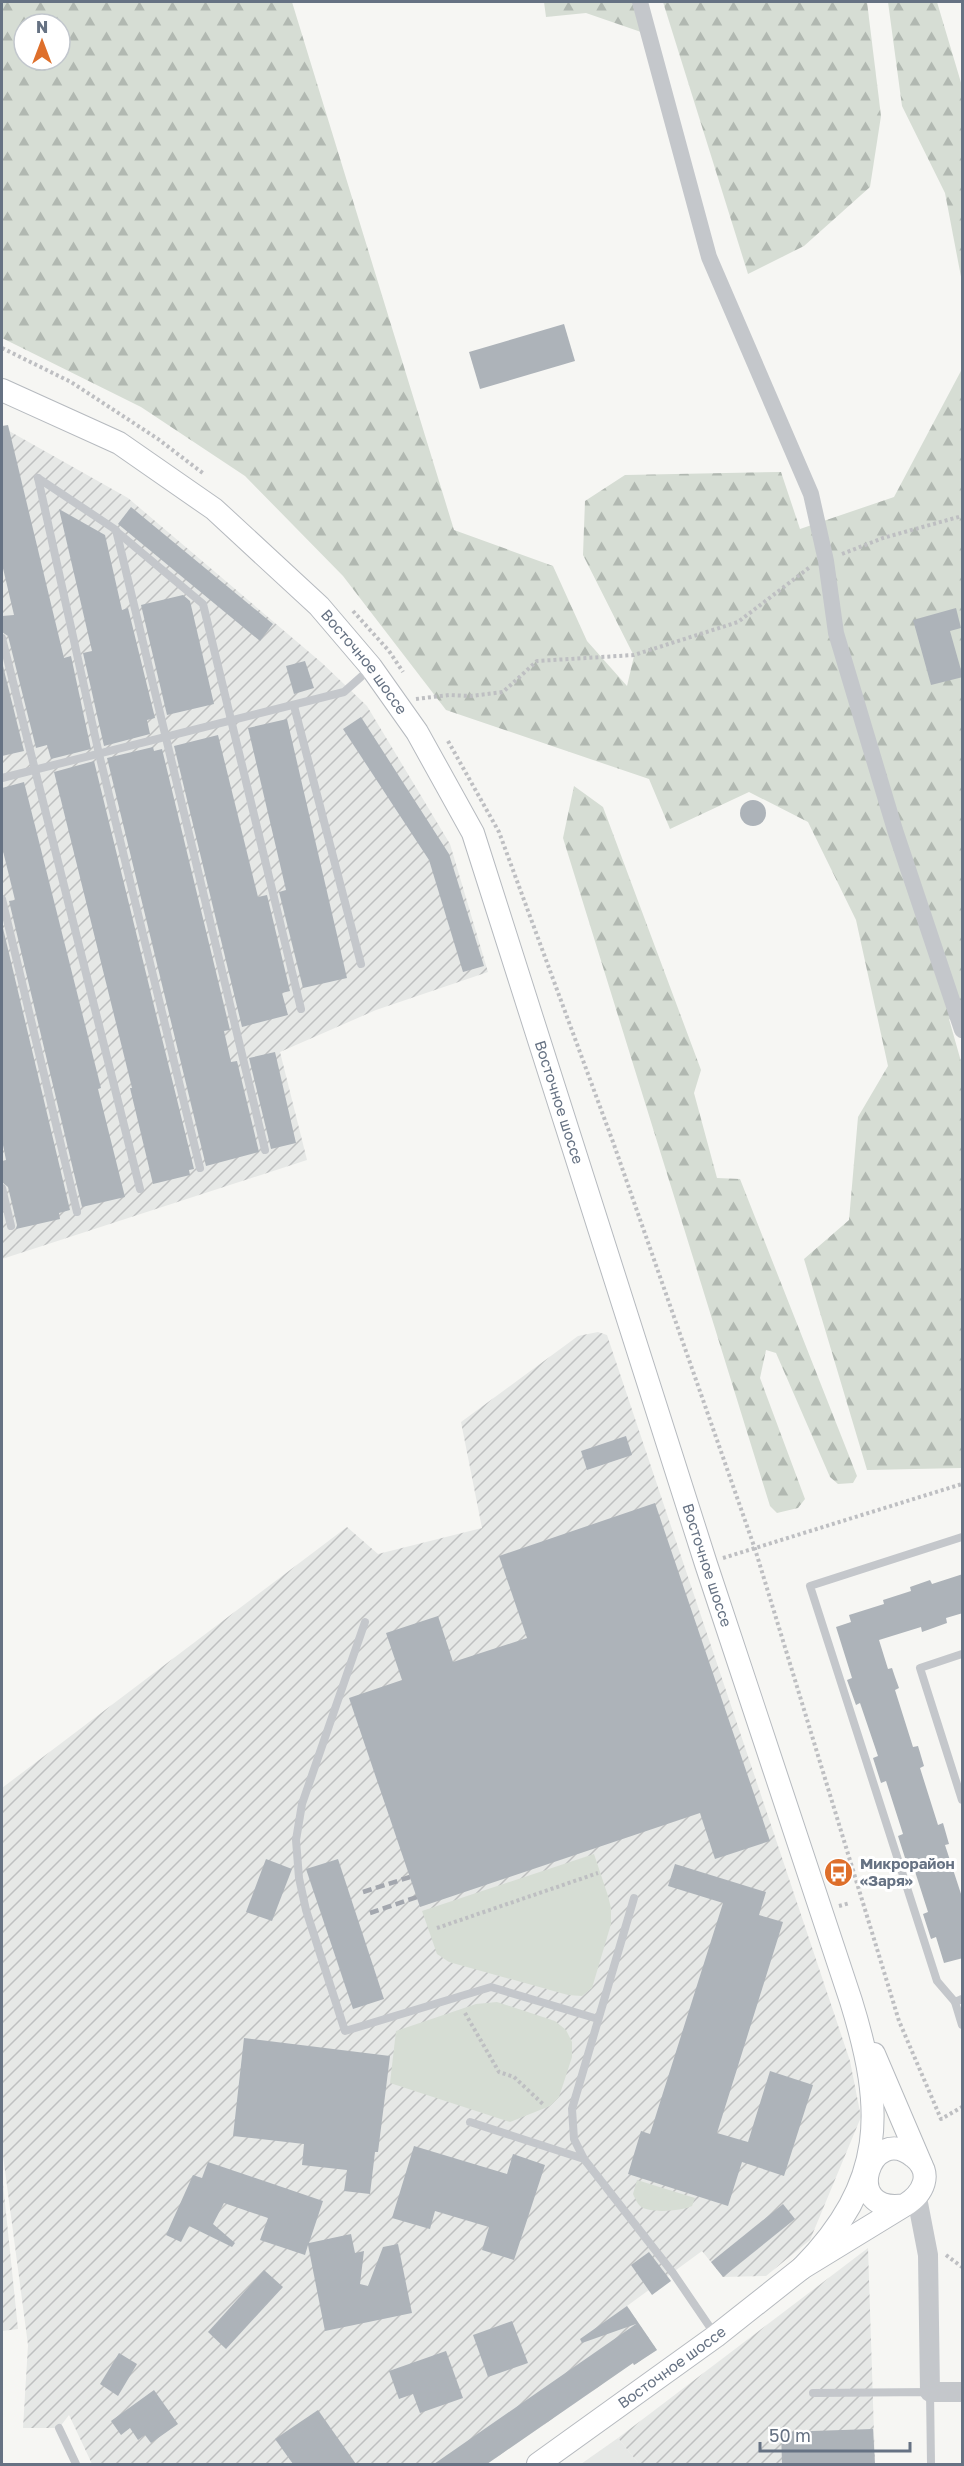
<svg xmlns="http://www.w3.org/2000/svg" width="964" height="2466" font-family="'Golos Text',sans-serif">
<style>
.built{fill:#e6e8e6}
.industrial{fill:url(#industrial-furrows)}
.grass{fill:#d6ddd4}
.forest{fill:url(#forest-firs);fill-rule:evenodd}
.building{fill:#adb3b9}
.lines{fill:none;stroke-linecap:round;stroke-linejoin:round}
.secondary-casing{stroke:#b6babf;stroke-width:24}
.path{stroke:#bebfc2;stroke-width:4;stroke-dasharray:3 3;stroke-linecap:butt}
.service{stroke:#c4c7cb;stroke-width:8}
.minor{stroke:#c4c7cb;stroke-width:16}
.tertiary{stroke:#c4c7cb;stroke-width:20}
.secondary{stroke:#fff;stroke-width:22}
.rail{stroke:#a3a7ae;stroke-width:4.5;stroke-dasharray:9 4.5;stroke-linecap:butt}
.labels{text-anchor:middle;stroke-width:6;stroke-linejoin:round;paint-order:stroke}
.street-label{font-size:15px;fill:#667283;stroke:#fff}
.poi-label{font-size:15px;font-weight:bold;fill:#667283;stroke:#fff;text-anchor:start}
</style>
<defs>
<pattern id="industrial-furrows" width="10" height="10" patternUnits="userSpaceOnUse" patternTransform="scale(1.5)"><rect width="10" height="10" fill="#e6e8e6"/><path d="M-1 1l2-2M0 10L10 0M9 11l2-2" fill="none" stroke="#bec0c0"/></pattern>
<pattern id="forest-firs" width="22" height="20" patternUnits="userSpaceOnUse" patternTransform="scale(1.5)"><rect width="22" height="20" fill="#d6ddd4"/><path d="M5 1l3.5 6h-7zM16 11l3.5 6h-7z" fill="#b1b8b1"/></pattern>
</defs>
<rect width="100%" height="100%" fill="#f6f6f3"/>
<polygon class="built" points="618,2438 639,2464 581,2464"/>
<g class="industrial">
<polygon points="2,427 128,498 322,663 367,706 450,844 488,972 376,1010 280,1052 307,1160 2,1259"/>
<polygon points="598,1332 607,1335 850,2061 861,2117 810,2240 766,2276 723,2277 702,2251 627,2306 657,2350 634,2365 633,2363 487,2464 92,2464 69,2415 59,2428 23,2428 28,2345 2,2148 2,1788 347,1527 378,1554 482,1528 461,1422 578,1336"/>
<polygon points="2,2174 18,2329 2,2331"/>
<polygon points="868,2248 875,2464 639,2464 618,2438"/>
</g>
<g class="grass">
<polygon points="594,1854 608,1896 611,1908 611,1924 592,1988 582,1996 568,1995 449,1962 437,1954 422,1911"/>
<polygon points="497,2002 555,2021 566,2030 572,2042 572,2057 559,2097 550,2106 510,2122 390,2083 396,2031 476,2004"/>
<path d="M637,2180L695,2198L692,2206C682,2211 649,2214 640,2206C637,2203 635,2198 633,2194Z"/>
</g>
<g class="forest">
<path d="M2,2H292L454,530L553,566L587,641L627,686L634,656L583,555L585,501L625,475L781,472L800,529L894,497L962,369V1028L949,1019L962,1065V1468L867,1470L804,1259L849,1220L858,1117L888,1066L856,920L808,822L749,792L670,829L649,779L446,710L343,576L245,476L141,407L2,338ZM24,24H60V60H24Z"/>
<polygon points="544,2 632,2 641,32 586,13 546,17"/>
<polygon points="663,2 867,2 881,116 870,187 804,246 748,274"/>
<polygon points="888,2 937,2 962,86 962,282 945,193 902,106"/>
<polygon points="574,786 603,807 701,1070 694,1093 717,1178 740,1179 857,1476 853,1483 838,1484 830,1477 776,1353 766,1350 760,1378 805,1499 798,1508 777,1513 770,1506 563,838"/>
</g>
<g class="building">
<polygon points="564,324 575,361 480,389 469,352"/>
<polygon points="8,425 64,658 71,656 91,749 51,759 47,745 36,748 8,636 2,632 2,616 14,615 2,564 2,426"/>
<polygon points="131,507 273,624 260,641 118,524"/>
<polygon points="59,509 105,535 122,610 128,608 155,718 147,720 150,734 104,746 83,653 92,651"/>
<polygon points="183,595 190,601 214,704 167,715 141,605"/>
<polygon points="956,608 961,628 950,631 963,677 931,685 913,620"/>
<polygon points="305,661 314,688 294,694 286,666"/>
<polygon points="2,662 24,751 2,756"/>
<polygon points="361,717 449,854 484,966 463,972 429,860 343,729"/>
<polygon points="287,719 347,978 303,988 279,892 286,890 248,728"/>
<polygon points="218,735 258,897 267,895 290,991 282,993 288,1015 242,1027 174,746"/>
<polygon points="153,747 154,751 162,749 230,1030 224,1031 231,1062 237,1061 259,1152 206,1166 107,758"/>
<polygon points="94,761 194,1169 189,1170 190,1175 153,1184 130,1088 132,1088 54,772"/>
<polygon points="24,782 101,1088 98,1089 125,1197 82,1207 9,901 15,900 2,847 2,788"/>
<circle cx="753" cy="813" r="13"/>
<polygon points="2,924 70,1210 59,1213 60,1219 16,1229 17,1225 8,1187 2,1182 2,1161 6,1160 2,1140"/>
<polygon points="275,1052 296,1143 271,1149 249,1058"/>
<polygon points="626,1436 632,1455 587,1470 581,1451"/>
<polygon points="655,1503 770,1841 715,1859 700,1813 420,1907 349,1698 402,1680 386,1633 438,1616 453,1662 527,1638 499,1556"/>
<polygon points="963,1574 963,1613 946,1618 947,1623 922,1632 921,1627 879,1640 888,1669 892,1668 895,1677 899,1688 895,1690 913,1747 918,1746 924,1766 920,1768 938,1825 943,1823 949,1844 945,1845 963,1900 963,1958 944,1963 936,1937 931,1939 923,1914 928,1912 911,1859 906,1861 898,1836 903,1834 886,1781 881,1783 873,1758 878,1756 860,1703 856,1705 847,1680 852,1678 836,1627 851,1622 849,1615 884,1604 883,1600 911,1591 910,1587 930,1580 932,1584"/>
<polygon points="266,1859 292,1869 272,1921 246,1912"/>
<polygon points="338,1859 384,1999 353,2009 306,1869"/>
<polygon points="675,1864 766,1892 759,1915 783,1922 717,2133 748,2142 770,2071 813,2085 784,2176 742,2162 728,2206 628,2174 641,2131 650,2134 723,1903 668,1886"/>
<polygon points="244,2038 390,2056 378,2152 375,2152 370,2194 344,2191 347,2170 302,2165 304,2144 233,2136"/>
<polygon points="414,2146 507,2174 513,2154 545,2165 514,2260 482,2250 489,2227 435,2211 430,2229 392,2218"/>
<polygon points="208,2162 323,2201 309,2243 351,2234 355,2253 364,2251 360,2284 368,2286 383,2247 398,2244 412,2313 325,2331 308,2245 305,2255 260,2240 268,2218 224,2203 213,2224 235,2243 232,2247 189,2226 181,2242 166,2235 193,2175 202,2178"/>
<polygon points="783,2204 795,2219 723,2277 711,2262"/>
<polygon points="649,2252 671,2281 652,2295 631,2265"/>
<polygon points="264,2270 283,2287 226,2349 208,2332"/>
<polygon points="627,2306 657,2350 634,2365 633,2363 487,2464 434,2464 636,2324 582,2343 580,2339"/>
<polygon points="512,2321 528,2363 488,2377 473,2335"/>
<polygon points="446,2351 463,2398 420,2413 413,2394 399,2399 389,2371"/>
<polygon points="119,2353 137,2364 118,2396 100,2384"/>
<polygon points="154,2390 178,2424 151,2443 145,2435 138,2440 130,2428 121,2435 111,2421"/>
<polygon points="318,2410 356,2464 293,2464 275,2439"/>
<polygon points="873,2429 875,2464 782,2464 781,2432"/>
</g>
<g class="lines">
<defs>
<g id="secondary">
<path id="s1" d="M2,390L119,443L214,509L319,606L371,667L417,732L473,833L706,1564L851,2001C885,2111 886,2182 802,2268"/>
<polyline points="874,2054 921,2164"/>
<path id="s2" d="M538,2464L716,2336L802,2268L905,2205C923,2194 934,2173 914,2157C870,2120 839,2216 905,2205"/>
</g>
</defs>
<use href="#secondary" class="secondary-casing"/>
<g class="path">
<polyline points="2,348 71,382 158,439 204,474"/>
<polyline points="842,554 883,538 962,516"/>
<polyline points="353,611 389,651 403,672"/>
<polyline points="416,699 449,695 471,696 503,692 537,661 634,655 738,622 810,567"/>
<polyline points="448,741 499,832 613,1142 755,1549 899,2021 941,2119 962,2107"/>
<polyline points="723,1558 962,1484"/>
<polyline points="839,1906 850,1903"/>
<polyline points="437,1928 598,1873"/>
<polyline points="465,2013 499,2072 514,2077 544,2105"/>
<polyline points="946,2255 962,2267"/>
</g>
<g class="service">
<polyline points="38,478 116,530 265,1150"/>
<polyline points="38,478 99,754 200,1168"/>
<polyline points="116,531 203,604 301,1009"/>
<polyline points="2,638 140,1189"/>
<polyline points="294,706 361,964"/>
<polyline points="2,778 344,692 371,668"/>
<polyline points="2,899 77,1212"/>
<polyline points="2,1188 11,1226"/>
<polyline points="365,1622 302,1804 296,1840 299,1878 306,1910 345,2031 491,1987 598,2019"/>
<polyline points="962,1654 920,1668 962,1800"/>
<polyline points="634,1898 572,2109 574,2139 584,2159 673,2273 716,2336"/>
<polyline points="962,1999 955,2002 962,2025"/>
<polyline points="955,2002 937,1981 810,1586 962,1537"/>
<polyline points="470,2122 584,2159"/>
<polyline points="813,2393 930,2392 931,2464"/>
<polyline points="59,2428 76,2464"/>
</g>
<polyline class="minor" points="640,2 709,257 811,494 826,561 836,633 895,830 962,1030"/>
<polyline class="tertiary" points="917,2198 928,2255 930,2392 962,2392"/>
<use href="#secondary" class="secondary"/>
<g class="rail">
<polyline points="363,1892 410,1877"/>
<polyline points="370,1913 417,1897"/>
</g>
</g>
<defs>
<symbol id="bus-disc" viewBox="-11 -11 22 22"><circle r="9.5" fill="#de6f2b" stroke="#fff"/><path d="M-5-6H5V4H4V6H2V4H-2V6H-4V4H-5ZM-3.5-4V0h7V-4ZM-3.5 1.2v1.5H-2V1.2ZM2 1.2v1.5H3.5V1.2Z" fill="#fff"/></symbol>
</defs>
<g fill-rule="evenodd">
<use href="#bus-disc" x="822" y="1856" width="33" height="33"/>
</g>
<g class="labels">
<g class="street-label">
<text dy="5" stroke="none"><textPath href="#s1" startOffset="459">Восточное шоссе</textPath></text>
<text dy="5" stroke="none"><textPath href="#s1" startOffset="945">Восточное шоссе</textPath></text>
<text dy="5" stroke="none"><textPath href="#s1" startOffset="1431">Восточное шоссе</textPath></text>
<text dy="5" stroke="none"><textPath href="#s2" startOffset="165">Восточное шоссе</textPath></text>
</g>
<g class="poi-label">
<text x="860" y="1869">Микрорайон<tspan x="860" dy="17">«Заря»</tspan></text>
</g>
</g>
<rect width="964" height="2466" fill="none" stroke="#667283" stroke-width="6"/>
<g transform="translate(42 42)"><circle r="28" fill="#ffffff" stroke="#c2c7cd" stroke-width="1.5"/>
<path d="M0-4.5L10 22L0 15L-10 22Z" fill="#de6f2b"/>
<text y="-9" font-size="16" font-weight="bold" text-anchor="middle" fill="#667283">N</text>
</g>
<path d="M760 2442v9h150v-9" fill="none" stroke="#667283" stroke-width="3"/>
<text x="769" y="2442" font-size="18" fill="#667283" stroke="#ffffff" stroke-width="4.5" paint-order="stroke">50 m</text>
</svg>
